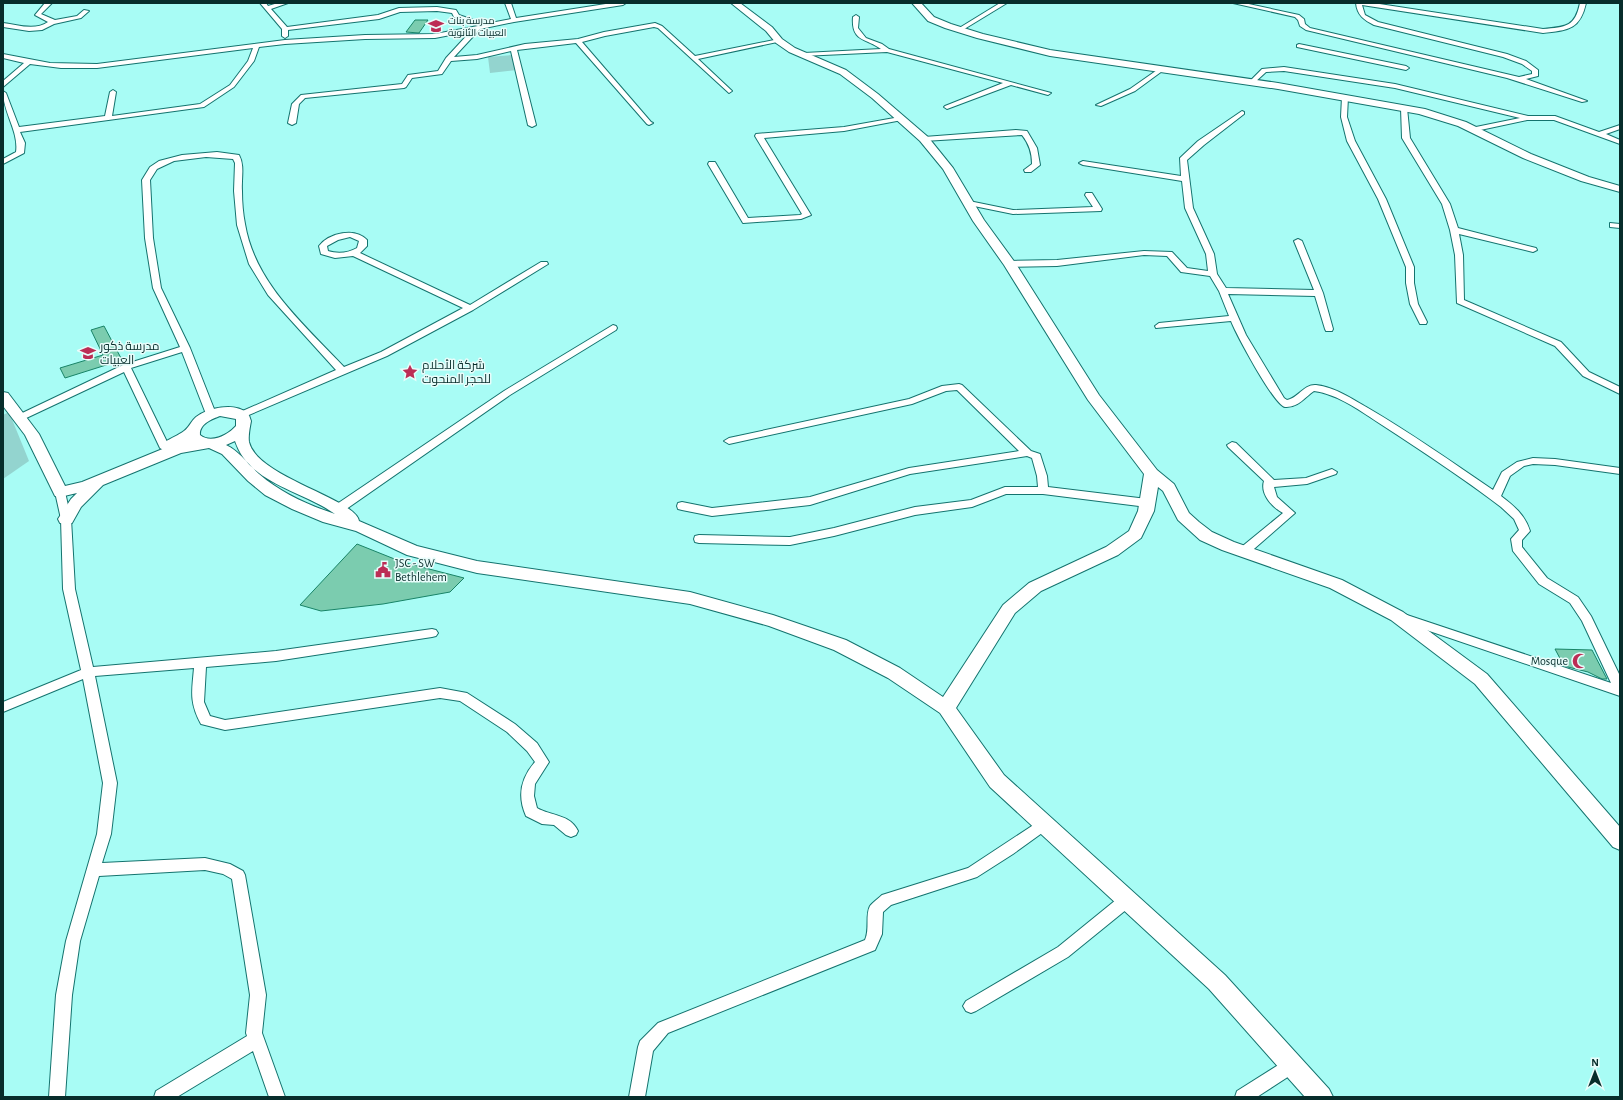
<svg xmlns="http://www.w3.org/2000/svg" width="1623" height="1100" font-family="'Alegreya Sans',Cairo,sans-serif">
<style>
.green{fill:#93d4cf}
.building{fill:#7bccaf;stroke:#188467}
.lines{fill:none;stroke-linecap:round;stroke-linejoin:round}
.street-casing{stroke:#14736e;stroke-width:2}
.secondary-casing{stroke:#14736e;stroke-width:2}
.street{fill:#fff;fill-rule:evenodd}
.secondary{fill:#fff;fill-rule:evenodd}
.labels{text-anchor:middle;stroke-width:3;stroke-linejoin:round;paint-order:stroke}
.far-poi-label{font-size:10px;fill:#072d2b;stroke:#e8fcfa;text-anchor:start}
.poi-label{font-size:12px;fill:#072d2b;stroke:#e8fcfa;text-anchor:start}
</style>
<rect width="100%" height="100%" fill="#a8fcf5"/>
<g class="green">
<polygon points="512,55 517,70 490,73 488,57"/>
<polygon points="9,412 29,461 3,479 3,415"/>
</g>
<g class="building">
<polygon points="415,20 428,20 419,33 406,32"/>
<polygon points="104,326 122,360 65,378 60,368 103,355 91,330"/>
<polygon points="357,544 402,562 464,578 450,592 383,604 321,611 300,605"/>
<polygon points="1555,649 1592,650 1607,679 1602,679 1588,672 1564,666"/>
</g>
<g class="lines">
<defs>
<g id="street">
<path d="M45,3H52L41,14L55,20L77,16L84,10L89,11L81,18L54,24L42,30L29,31L3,27V23C18,25 35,31 48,22L35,15Z"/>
<path d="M260,3H266L268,6L278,3H288L271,9L287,27L378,15L399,8L437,7L456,10L459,15L485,24L511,19L505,3H511L516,18L612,3H626L623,5L514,22L480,29L454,57L477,55L525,44L578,39L604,32L655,23L662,26L695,56L779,39L782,41L698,59L731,90L732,91L729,93L658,28L654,27L605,36L582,42L651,122L653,123L649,125L647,124L576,43L517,50L536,125L532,127L528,125L511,51L477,59L451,61L442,74L412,78L406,87L404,88L305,98L299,104L296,123L292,125L288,123L292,104L301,95L402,84L408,75L438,71L446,58L471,31L435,38L365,39L285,44L259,47L254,61L234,87L204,107L20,132L25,143L24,153L3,164V159L16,152C19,131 3,113 3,91L6,93L19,127L105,116L110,92L113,90L116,92L112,116L200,104L230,85L248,61L253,48L97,68H61L30,64L3,87V81L24,63L3,58V54L50,63L97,64L285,40L365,35L435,34L478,26L454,17L452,13L437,11L400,12L379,19L288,30V36L285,38L282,36V29Z"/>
<polygon points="1000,3 1007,3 961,31 956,30"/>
<path d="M1233,3H1244L1299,15L1304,19L1305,24L1310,28L1519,77L1532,74V71L1522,64L1503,57L1374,25C1364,20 1357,15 1356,3H1373L1543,29C1566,27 1575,27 1580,3H1586C1580,30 1568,30 1543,33L1362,5L1365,15L1378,22L1507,54L1526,61L1538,70V76L1526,79L1587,101L1582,102L1507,78L1306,30L1300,26L1298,20L1295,17Z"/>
<path d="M856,15L859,17L858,28L866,38L882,44L889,49L1051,93L1048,95L1011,85L947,109L944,107L945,106L1003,83L887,52L802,56L801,55L804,53L881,49C866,38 851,42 853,17Z"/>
<polygon points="1299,44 1406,66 1409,68 1406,70 1297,47 1297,45"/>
<polygon points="1284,67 1395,84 1528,116 1555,116 1599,132 1620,125 1620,129 1606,134 1620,140 1620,144 1554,120 1527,120 1471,132 1471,128 1520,118 1395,88 1284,71 1266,72 1254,83 1249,82 1262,69"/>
<polygon points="1160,68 1165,69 1135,91 1101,106 1096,105 1130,89"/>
<polygon points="1345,95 1348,97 1347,117 1355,141 1386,199 1414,267 1414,283 1418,304 1427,322 1426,324 1420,324 1410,304 1406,283 1406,267 1378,199 1347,141 1341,117 1342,97"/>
<polygon points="1404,106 1407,108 1410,138 1450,204 1458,228 1536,248 1537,250 1533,252 1459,234 1463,255 1464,300 1561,342 1589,372 1620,387 1620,394 1583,376 1555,346 1457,303 1455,255 1450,230 1442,204 1402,138 1401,108"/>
<path d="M1242,111L1244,112V114L1204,145L1187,160L1193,208L1214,254L1217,274L1226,288L1314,290L1294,241L1298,239L1302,241L1323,293L1333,329L1332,331H1326L1325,329L1315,296L1228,294L1246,335L1284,398L1287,400C1298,398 1304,384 1316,385C1335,387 1352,399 1368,408C1411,433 1452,462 1493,490L1502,472L1517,462L1533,458L1555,459L1620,468V474L1555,465L1533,464L1524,466L1510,476L1501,496C1514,506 1525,515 1530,531L1522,540V547L1547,578L1578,597L1591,616L1620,676V696L1400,621L1398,618L1400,615L1404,614L1611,683L1582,621L1570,603L1539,584L1513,551L1511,539L1519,530L1514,519L1501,507C1463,478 1422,451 1382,425C1362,412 1338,394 1314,391C1305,397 1298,408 1285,407C1274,405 1236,334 1231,321L1156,328L1155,326L1159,323L1229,316L1219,291L1210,276L1181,272L1167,256L1144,255L1057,266L1010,267L1006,264L1010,261L1057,260L1144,251L1172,252L1187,268L1208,271L1206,254L1185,208L1182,181L1083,165L1079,163L1083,161L1181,176L1180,158L1198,141Z"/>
<polygon points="900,117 902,118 902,120 844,131 764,138 811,215 801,219 743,223 708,164 709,162 715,162 748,218 800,215 802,214 755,136 756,134 844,127"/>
<path d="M1016,130L1027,131L1037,148L1040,165L1031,172H1025L1024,170L1032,164C1032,152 1029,144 1022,135L924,141L920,139L924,137Z"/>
<path d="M217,152L239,155C245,166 241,179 242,191C242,202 243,214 245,224C255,284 305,325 344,367L381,352L463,308L353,256L335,258L321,254L319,246C329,233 355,227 367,240V246L360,253L470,305L541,262H547L548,264L473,310L387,356L244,417H238L236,415L238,413L336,370L268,295L249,264L237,225L234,191L235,163L233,159L206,157L174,161L157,169L150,180L153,238L161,288L190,348L216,414L211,417L206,414L182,352L131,368L170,448L169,450L165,451L160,448L124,372L22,420H16L14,418L16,416L123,365L180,347L153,288L145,238L142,180L150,167L159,161L182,155ZM350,237L359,241L357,248C348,253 338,254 328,251L327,246L338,240Z"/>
<polygon points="1086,193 1092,193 1102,209 1101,211 1013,214 969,205 965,203 969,201 1013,210 1093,207 1085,195"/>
<polygon points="1610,223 1620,224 1620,228 1610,227"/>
<polygon points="613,325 616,326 617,328 616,330 510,395 342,512 334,512 333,509 334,506 504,391"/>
<polygon points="959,384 962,385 1031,451 1040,454 1047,476 1048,487 1147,499 1151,500 1152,503 1151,506 1147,507 1043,494 1006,494 972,507 915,515 834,536 790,545 699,543 695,542 694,539 695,536 699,535 790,537 834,528 915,507 971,500 1005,487 1038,487 1037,476 1032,458 1027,456 910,474 810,505 712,516 682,510 678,509 677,506 678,503 682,502 712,508 810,497 909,468 1019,451 957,390 946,391 912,404 729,444 724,441 729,438 909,399 942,386"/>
<path d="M1232,442L1236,443L1274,480L1306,478L1332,469L1337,472L1336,474L1307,484L1274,487L1277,497L1295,513L1247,555H1239L1237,552L1239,549L1283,513C1272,507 1260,494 1264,481L1228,447L1227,445Z"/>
<path d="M60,488L64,490L65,492L71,519L75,589L93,667L276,651L432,629L436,630L438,633L436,636L432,637L276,661L206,667L204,702L210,716L225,720L440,688L467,693L515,724L537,743L549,762L535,784L534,796L537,808C551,816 570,814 578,831L576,835L571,837L566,835L554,825L542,824L526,816C517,796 521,778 535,762L527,751L507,732L460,701L440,698L225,730L201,724C189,702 192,691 194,668L95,676L117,783L111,834L102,863L205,858L230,864L243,871L245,875L266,995L262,1033L285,1097H269L253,1051L177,1097H154L156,1091L247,1036L246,1033L250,995L232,879L223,874L205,870L99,876L80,941L72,995L65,1097H49L56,995L66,941L97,834L103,783L83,679L3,712V702L81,670L63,589L61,519L55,492L56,490Z"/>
<path d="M1044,818L1049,820L1051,824L1049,828L1013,854L977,877L891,905L883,912L882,934L875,950L668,1033L653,1051L645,1097H629L638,1047L640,1041L658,1023L865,940C870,929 865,915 870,906C873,902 878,899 882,895L968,868Z"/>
<polygon points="1127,893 1132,895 1134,900 1132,905 1068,957 976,1011 971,1013 966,1011 963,1006 966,1001 1058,947 1122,895"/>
<polygon points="1291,1057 1297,1059 1299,1065 1297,1071 1257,1097 1235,1097 1237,1091"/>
</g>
<g id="secondary">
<path d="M731,3H740L772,27L782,39L795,48L846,70L878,94L928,137L953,168L984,220L1016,264L1099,395L1157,470L1174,484L1189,513L1199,522L1212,532L1234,542L1342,580L1403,612L1487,674L1620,827V850L1613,847L1475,684L1391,620L1330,588L1222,550L1200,540L1178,520L1163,491L1158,487L1154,511L1141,538L1118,555L1041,591L1015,613L956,708L1004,775L1225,975L1329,1089L1333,1097H1305L1209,989L990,787L940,713L888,678L834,650L769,626L690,604L477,573L407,555L356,531L323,522L292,509L265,495L248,481L222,454L209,448L181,453L103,485L81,507L72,523L66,524L60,523L58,519L71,499L77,493L60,497L55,496L25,435L3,406V392L8,393L39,434L65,486L82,482L165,448L163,445L165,442C171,438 179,435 184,431C189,428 191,421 196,417C208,408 234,402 247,413C249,414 250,418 251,421C250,427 248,435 249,442C257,477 356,499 359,521L417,546L477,561L690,592L773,615L846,640L900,668L943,697L1003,605L1029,583L1106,547L1129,531L1138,511L1144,474L1088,400L1004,265L973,221L943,169L920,141L872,98L840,74L789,52L776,43L766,31ZM220,416L236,419V426C228,435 211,444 200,435C199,424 212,419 220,416ZM235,441C249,484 303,491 335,514C308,505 281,493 259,474C248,464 239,451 226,445Z"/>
<polygon points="912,3 921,3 934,17 951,24 983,34 1050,50 1278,83 1425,109 1466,122 1531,154 1589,177 1620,186 1620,192 1581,181 1523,158 1458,126 1419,114 1278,89 1050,56 977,38 945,28 928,21"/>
</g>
</defs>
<use href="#street" class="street-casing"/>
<use href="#secondary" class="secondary-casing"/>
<use href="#street" class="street"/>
<use href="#secondary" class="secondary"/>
</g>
<defs>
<symbol id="school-bare" viewBox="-9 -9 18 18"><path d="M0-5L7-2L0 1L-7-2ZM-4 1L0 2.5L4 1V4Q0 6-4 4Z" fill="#bc2d55" stroke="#e8fcfa" stroke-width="2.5" paint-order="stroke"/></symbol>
<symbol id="sight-bare" viewBox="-9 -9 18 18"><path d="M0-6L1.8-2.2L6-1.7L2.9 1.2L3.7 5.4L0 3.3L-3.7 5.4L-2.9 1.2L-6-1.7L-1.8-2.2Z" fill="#bc2d55" stroke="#e8fcfa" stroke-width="2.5" paint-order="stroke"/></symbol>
<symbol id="civic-bare" viewBox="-9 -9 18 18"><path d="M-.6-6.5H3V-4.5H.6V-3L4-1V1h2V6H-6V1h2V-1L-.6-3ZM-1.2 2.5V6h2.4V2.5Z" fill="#bc2d55" stroke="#e8fcfa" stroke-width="2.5" paint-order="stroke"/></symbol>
<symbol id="mosque-bare" viewBox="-9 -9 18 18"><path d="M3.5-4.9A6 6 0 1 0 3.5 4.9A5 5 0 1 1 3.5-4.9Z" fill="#bc2d55" stroke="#e8fcfa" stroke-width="2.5" paint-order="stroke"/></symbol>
</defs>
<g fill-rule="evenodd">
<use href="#school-bare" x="425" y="15" width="22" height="22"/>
<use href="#school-bare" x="77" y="342" width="22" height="22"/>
<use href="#sight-bare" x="399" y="361" width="22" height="22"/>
<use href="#civic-bare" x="372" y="559" width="22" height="22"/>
<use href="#mosque-bare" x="1569" y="650" width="22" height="22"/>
</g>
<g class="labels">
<g class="far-poi-label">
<text x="448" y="24">مدرسة بنات<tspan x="448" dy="12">العبيات الثانوية</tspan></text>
</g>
<g class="poi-label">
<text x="100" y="350">مدرسة ذكور<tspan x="100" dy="14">العبيات</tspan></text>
<text x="422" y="369">شركة الأحلام<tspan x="422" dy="14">للحجر المنحوت</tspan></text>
<text x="395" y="567">JSC - SW<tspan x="395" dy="14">Bethlehem</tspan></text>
<text x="1568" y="665" text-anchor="end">Mosque</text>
</g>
</g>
<rect width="1623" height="1100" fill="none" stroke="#072d2b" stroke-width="8"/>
<g transform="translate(1595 1072)" stroke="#e8fcfa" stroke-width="3" paint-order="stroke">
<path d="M0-3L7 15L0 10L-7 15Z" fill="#072d2b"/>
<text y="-6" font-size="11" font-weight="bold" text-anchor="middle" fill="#072d2b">N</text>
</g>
</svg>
